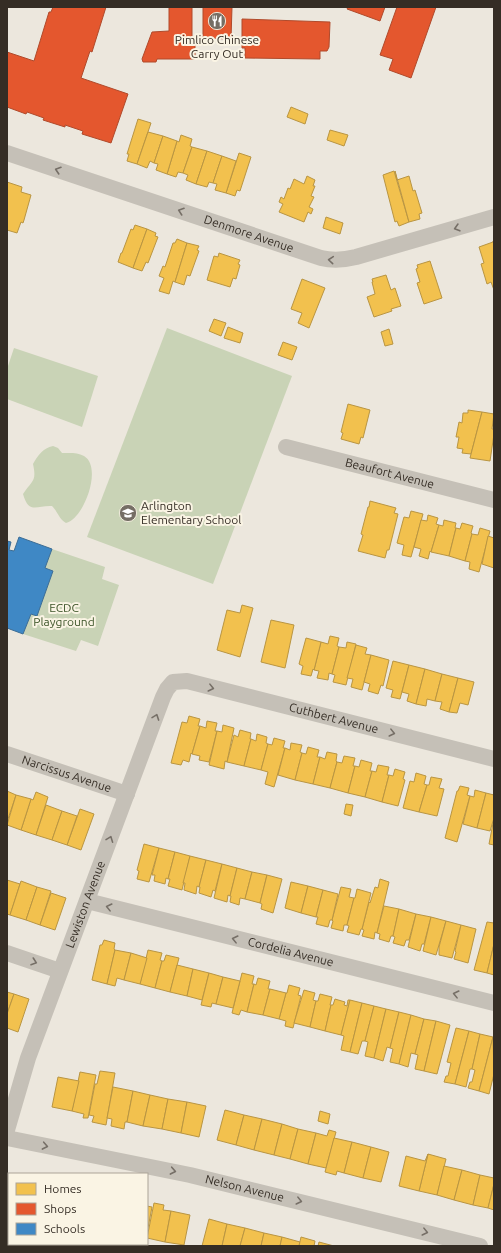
<svg xmlns="http://www.w3.org/2000/svg" width="501" height="1253" font-family="Ubuntu,sans-serif">
<style>
.green{fill:#c9d3b6}
.homes{fill:#f2c14e;stroke:#b99542}
.shops{fill:#e4572e;stroke:#b04a2b}
.schools{fill:#3f88c5;stroke:#3c6d95}
.lines{fill:none;stroke-linecap:round;stroke-linejoin:round}
.minor{stroke:#c5c0b7;stroke-width:16}
.oneway{stroke:#766f67}
.labels{text-anchor:middle;stroke-width:4;stroke-linejoin:round;paint-order:stroke}
.poi-label{font-size:12px;fill:#352d25;stroke:#faf4e4}
.street-label{font-size:12px;fill:#352d25;stroke:#faf4e4}
.park-label{font-size:12px;fill:#3c5428;stroke:#faf4e4}
</style>
<rect width="100%" height="100%" fill="#ece7dd"/>
<g class="green">
<polygon points="167,328 292,376 213,584 87,537"/>
<polygon points="14,348 98,376 82,427 7,399 7,369"/>
<path d="M53,446L58,448L62,453C69,453 77,452 84,456C103,467 84,519 66,523C59,519 58,512 52,506C37,505 29,515 23,494C32,480 37,482 33,464C38,455 43,448 53,446Z"/>
<polygon points="52,549 105,567 102,579 119,585 98,646 81,640 76,651 23,634 31,614 37,615 53,571 45,568"/>
</g>
<g class="homes">
<polygon points="291,107 308,114 305,124 287,117"/>
<polygon points="138,119 151,123 137,164 127,161 129,154 127,154"/>
<polygon points="330,130 348,135 344,146 327,140"/>
<polygon points="148,132 163,136 154,163 150,161 147,168 137,164"/>
<polygon points="181,135 192,139 190,146 192,147 183,173 178,172 176,177 167,174 177,141 179,142"/>
<polygon points="163,136 177,141 167,174 156,170 158,164 154,163"/>
<polygon points="192,147 207,151 196,184 186,180 188,175 183,173"/>
<polygon points="207,151 222,156 213,183 209,182 207,187 196,184"/>
<polygon points="239,153 251,157 240,191 237,190 235,196 226,193"/>
<polygon points="222,156 236,161 226,193 215,190 217,184 213,183"/>
<polygon points="394,171 409,222 399,226 397,221 395,222 383,175"/>
<polygon points="395,171 397,180 409,176 413,191 415,190 422,213 419,214 420,219 409,222"/>
<polygon points="307,176 315,180 313,186 315,186 311,196 314,197 309,207 313,209 311,214 308,212 304,222 279,212 283,204 279,202 281,197 284,199 288,188 290,189 294,179 304,184"/>
<polygon points="7,182 22,187 21,192 31,195 24,220 23,223 21,222 17,233 7,230"/>
<polygon points="326,217 343,223 340,234 323,228"/>
<polygon points="135,225 147,229 133,268 118,262 121,253 122,253 131,229 133,230"/>
<polygon points="147,229 156,233 155,236 158,237 148,263 146,262 142,271 133,268"/>
<polygon points="177,239 187,243 175,282 173,281 169,294 159,291 164,278 159,276 163,266 165,267 173,243 175,243"/>
<polygon points="493,241 494,241 494,290 491,282 487,284 481,264 484,263 479,247 493,242"/>
<polygon points="187,243 199,246 197,250 199,251 190,276 187,275 184,285 175,282"/>
<polygon points="219,253 240,260 238,264 240,265 236,279 233,278 230,287 207,280 214,256 218,257"/>
<polygon points="430,261 442,298 424,304 417,283 420,282 416,269 418,268 417,265"/>
<polygon points="386,275 391,290 395,288 401,306 391,309 392,311 374,317 367,297 375,294 372,282 373,282 372,279"/>
<polygon points="302,279 325,288 309,328 298,323 302,313 291,309"/>
<polygon points="214,319 226,323 221,336 209,331"/>
<polygon points="228,327 243,333 240,343 224,338"/>
<polygon points="389,329 393,344 385,346 381,332"/>
<polygon points="283,342 297,347 292,360 278,355"/>
<polygon points="348,404 370,410 363,438 361,437 359,444 341,439 343,433 341,432"/>
<polygon points="468,410 482,412 471,454 462,453 463,449 457,448 459,437 456,437 459,422 462,423 463,413 468,413"/>
<polygon points="482,412 494,414 492,429 494,429 494,434 490,461 470,458"/>
<polygon points="370,501 396,508 394,513 398,514 389,550 387,550 385,558 358,551 363,535 361,534 368,507 369,507"/>
<polygon points="411,511 423,514 411,557 402,555 404,545 397,543 404,517 409,518"/>
<polygon points="428,515 438,518 436,524 439,525 431,552 430,551 428,559 419,556 421,549 414,547 421,520 427,521"/>
<polygon points="444,520 456,523 455,528 456,528 449,556 431,552 439,525 443,526"/>
<polygon points="462,523 473,526 471,533 472,534 465,561 449,556 456,528 460,529"/>
<polygon points="480,528 490,531 479,572 469,569 470,562 465,561 472,534 478,535"/>
<polygon points="488,536 494,538 494,568 482,564"/>
<polygon points="242,605 253,608 240,657 217,650 227,610 240,613"/>
<polygon points="271,620 294,625 285,668 261,662"/>
<polygon points="330,636 339,638 337,646 339,647 332,674 329,673 328,680 317,678 319,671 314,670 321,642 328,644"/>
<polygon points="306,638 321,642 314,670 313,669 311,676 301,674 303,666 299,664"/>
<polygon points="347,642 356,644 346,685 333,682 335,675 332,674 339,647 346,648"/>
<polygon points="356,645 367,648 365,654 371,655 362,690 351,687 353,679 347,678"/>
<polygon points="371,655 389,660 383,686 381,685 378,694 368,691 370,684 364,682"/>
<polygon points="393,661 409,665 400,699 391,697 393,690 386,688"/>
<polygon points="409,665 425,669 416,704 407,701 409,694 402,692"/>
<polygon points="425,669 442,674 435,701 427,699 426,706 416,704"/>
<polygon points="442,674 458,678 449,712 440,709 442,702 435,701"/>
<polygon points="458,678 474,682 468,705 460,703 457,713 449,712"/>
<polygon points="189,716 200,719 198,726 200,726 192,754 191,753 189,762 183,760 181,765 171,763 182,722 187,723"/>
<polygon points="207,721 217,723 215,731 217,731 209,762 199,760 200,756 192,754 200,726 206,728"/>
<polygon points="223,725 234,728 227,762 225,761 224,769 209,765 217,731 222,732"/>
<polygon points="240,730 251,733 250,739 251,739 244,766 227,762 234,735 238,737"/>
<polygon points="257,734 267,737 266,743 268,744 261,770 244,766 251,739 256,741"/>
<polygon points="274,738 285,741 283,748 285,748 274,787 265,784 268,772 261,770 268,744 272,745"/>
<polygon points="291,743 302,745 300,752 302,753 295,780 278,775 285,748 290,750"/>
<polygon points="308,747 319,750 317,757 320,757 313,784 295,780 302,753 306,754"/>
<polygon points="327,752 337,754 336,761 337,762 330,788 313,784 320,757 325,759"/>
<polygon points="344,756 355,758 353,766 355,766 348,793 330,788 337,762 342,763"/>
<polygon points="361,760 372,763 370,771 372,771 365,797 348,793 355,766 359,767"/>
<polygon points="378,765 389,767 387,775 389,775 382,802 365,797 372,771 376,772"/>
<polygon points="395,769 405,772 403,779 405,780 398,806 382,802 389,775 393,776"/>
<polygon points="416,773 426,776 424,784 427,785 419,812 403,808 410,781 414,782"/>
<polygon points="431,777 442,779 439,788 444,789 437,816 419,812 427,785 429,785"/>
<polygon points="460,786 469,788 467,795 470,796 457,842 445,838 457,791 458,791"/>
<polygon points="475,790 486,793 477,828 463,824 470,796 474,797"/>
<polygon points="7,791 16,795 7,822"/>
<polygon points="36,792 48,797 36,835 21,830 31,799 33,800"/>
<polygon points="486,793 494,795 494,818 490,831 477,828"/>
<polygon points="16,795 31,799 21,830 7,825"/>
<polygon points="346,804 353,805 351,816 344,814"/>
<polygon points="46,805 62,811 52,840 36,835"/>
<polygon points="80,809 94,814 81,850 67,845"/>
<polygon points="62,811 77,816 67,845 52,840"/>
<polygon points="494,818 494,845 489,844"/>
<polygon points="144,844 159,848 149,882 137,879 139,871 137,870"/>
<polygon points="159,848 175,852 168,879 166,878 165,884 154,881 155,875 152,875"/>
<polygon points="175,852 190,856 182,890 168,886 170,879 168,879"/>
<polygon points="190,856 206,860 199,887 197,886 196,894 184,890 185,883 183,883"/>
<polygon points="206,860 222,864 215,891 213,890 211,897 199,893 200,887 199,887"/>
<polygon points="222,864 237,868 230,896 228,895 227,902 214,898"/>
<polygon points="237,868 252,872 245,899 240,898 239,905 230,902 231,896 230,896"/>
<polygon points="252,872 267,875 260,903 245,899"/>
<polygon points="267,875 282,879 273,913 261,909 262,904 260,903"/>
<polygon points="380,879 389,882 377,933 375,932 374,939 362,936 364,930 362,929 369,902 370,903 375,887 378,888"/>
<polygon points="7,880 20,884 10,915 7,914"/>
<polygon points="21,881 37,887 26,920 10,915"/>
<polygon points="291,882 308,886 301,913 285,908"/>
<polygon points="308,886 323,890 316,917 301,913"/>
<polygon points="37,887 51,891 40,925 26,920"/>
<polygon points="341,887 351,889 349,897 354,898 347,925 344,925 343,931 331,928 333,921 332,920"/>
<polygon points="357,889 371,893 362,929 361,929 359,935 347,932 349,926 347,925 354,898 355,898"/>
<polygon points="323,890 338,894 332,920 330,920 328,927 316,924 318,917 316,917"/>
<polygon points="51,893 66,898 55,930 40,925"/>
<polygon points="384,906 399,909 393,936 391,936 389,942 379,939 380,934 377,933"/>
<polygon points="399,909 416,914 409,940 406,940 404,946 393,943 395,937 393,936"/>
<polygon points="416,914 431,917 424,944 422,944 420,951 408,947"/>
<polygon points="431,917 446,921 436,955 423,951"/>
<polygon points="446,921 461,925 452,958 439,955 439,947"/>
<polygon points="487,922 494,923 494,944 487,973 474,970"/>
<polygon points="461,925 476,929 468,963 454,959 456,952 455,951"/>
<polygon points="104,940 115,943 114,949 115,950 107,984 92,980 100,945 102,945"/>
<polygon points="494,944 494,975 487,973"/>
<polygon points="115,950 131,953 124,980 117,978 115,986 107,984"/>
<polygon points="148,950 162,953 160,960 162,961 155,988 140,984"/>
<polygon points="131,953 147,958 140,984 124,980"/>
<polygon points="166,955 179,958 170,992 155,988 162,961 164,961"/>
<polygon points="177,965 193,969 187,996 170,992"/>
<polygon points="193,969 209,973 202,1000 187,996"/>
<polygon points="209,973 223,977 216,1004 212,1003 211,1007 201,1005"/>
<polygon points="242,973 254,976 252,984 254,984 247,1012 241,1010 239,1015 232,1013"/>
<polygon points="223,977 240,981 233,1008 216,1004"/>
<polygon points="258,978 270,981 268,989 270,989 263,1015 247,1012 254,984 256,985"/>
<polygon points="289,985 300,988 298,995 301,996 293,1028 285,1026 286,1021 279,1019 286,993 287,993"/>
<polygon points="270,989 286,993 279,1019 263,1015"/>
<polygon points="304,990 315,993 313,1000 316,1001 310,1027 294,1023"/>
<polygon points="7,992 14,994 7,1014"/>
<polygon points="14,994 29,999 18,1032 7,1028 7,1014"/>
<polygon points="320,994 332,997 330,1005 331,1005 325,1031 310,1027 316,1001 318,1001"/>
<polygon points="335,999 345,1002 344,1005 347,1006 348,1000 350,1000 341,1035 325,1031 331,1005 333,1005"/>
<polygon points="350,1000 362,1003 350,1052 341,1050 344,1036 341,1035"/>
<polygon points="362,1003 374,1006 365,1041 362,1041 358,1054 350,1052"/>
<polygon points="374,1006 386,1009 374,1058 365,1056 368,1042 365,1041"/>
<polygon points="386,1009 399,1012 390,1048 387,1047 383,1061 374,1058"/>
<polygon points="399,1012 411,1015 399,1064 390,1062 393,1049 390,1048"/>
<polygon points="411,1015 424,1019 415,1054 411,1053 408,1067 399,1064"/>
<polygon points="424,1019 436,1021 424,1071 415,1069 418,1055 415,1054"/>
<polygon points="436,1021 450,1025 437,1074 424,1071"/>
<polygon points="456,1028 469,1031 455,1084 444,1082 446,1076 448,1076 451,1063 447,1062"/>
<polygon points="469,1031 480,1034 472,1069 470,1069 466,1087 455,1084"/>
<polygon points="480,1034 493,1037 479,1091 468,1088 470,1082 472,1082 475,1070 472,1069"/>
<polygon points="493,1037 494,1074 489,1094 479,1091"/>
<polygon points="100,1071 115,1073 106,1125 92,1122 94,1116 89,1115 95,1084 97,1084"/>
<polygon points="80,1072 96,1075 88,1118 83,1118 84,1114 72,1111"/>
<polygon points="58,1077 79,1081 72,1111 52,1107"/>
<polygon points="113,1087 133,1091 127,1122 125,1122 124,1129 111,1126 112,1119 107,1118"/>
<polygon points="133,1091 150,1095 143,1126 127,1122"/>
<polygon points="150,1095 168,1099 162,1129 143,1126"/>
<polygon points="168,1099 187,1102 181,1133 162,1129"/>
<polygon points="187,1102 206,1106 199,1137 181,1133"/>
<polygon points="225,1110 244,1115 236,1145 217,1140"/>
<polygon points="320,1111 330,1114 328,1124 318,1121"/>
<polygon points="244,1115 262,1119 254,1150 236,1145"/>
<polygon points="262,1119 282,1124 274,1155 254,1150"/>
<polygon points="282,1124 298,1129 290,1159 274,1155"/>
<polygon points="298,1129 316,1133 308,1164 290,1159"/>
<polygon points="329,1130 336,1132 326,1168 308,1164 316,1133 327,1136"/>
<polygon points="334,1138 352,1142 344,1173 337,1171 336,1175 325,1172"/>
<polygon points="352,1142 371,1147 363,1178 344,1173"/>
<polygon points="371,1147 389,1152 381,1182 363,1178"/>
<polygon points="428,1154 446,1159 437,1195 419,1191"/>
<polygon points="428,1154 419,1191 399,1186 406,1156 425,1161"/>
<polygon points="444,1166 462,1170 454,1200 437,1195"/>
<polygon points="462,1170 480,1175 473,1205 454,1200"/>
<polygon points="480,1175 494,1178 494,1184 488,1208 473,1205"/>
<polygon points="494,1184 494,1210 488,1208"/>
<polygon points="154,1203 164,1205 163,1210 171,1211 165,1242 147,1238"/>
<polygon points="147,1206 152,1207 147,1233"/>
<polygon points="171,1211 190,1215 184,1245 165,1242"/>
<polygon points="209,1219 227,1224 222,1246 202,1246"/>
<polygon points="227,1224 245,1228 240,1246 222,1246"/>
<polygon points="245,1228 264,1233 261,1246 240,1246"/>
<polygon points="264,1233 282,1237 280,1246 261,1246"/>
<polygon points="282,1237 300,1242 299,1246 280,1246"/>
<polygon points="301,1237 315,1241 314,1246 299,1246"/>
<polygon points="319,1242 334,1246 318,1246"/>
</g>
<g class="shops">
<polygon points="53,7 106,7 92,52 90,51 81,78 128,94 111,143 82,134 83,131 65,125 65,127 43,120 44,118 27,112 26,114 7,107 7,52 34,61 49,12 51,12"/>
<polygon points="169,7 192,7 192,38 195,38 195,59 157,59 156,62 143,62 142,59 152,32 169,31"/>
<polygon points="203,7 232,7 231,39 203,38"/>
<polygon points="348,7 385,7 380,21 347,9"/>
<polygon points="397,7 436,7 411,78 389,70 393,59 380,55"/>
<polygon points="242,19 330,22 329,47 327,51 320,51 320,59 245,58 245,48 242,48"/>
</g>
<polygon class="schools" points="19,537 52,549 45,568 53,571 37,616 31,614 23,634 7,628 7,541 11,542 9,550 14,551"/>
<g class="lines">
<g class="minor">
<path id="s1" d="M7,153L321,258C334,261 344,260 356,257L494,217"/>
<path id="s2" d="M286,447L494,500"/>
<path id="s3" d="M7,754L127,794"/>
<path id="s4" d="M87,901L494,1003"/>
<polyline points="7,953 60,971"/>
<path id="s5" d="M7,1130L28,1058L163,697L167,689L173,682L187,681L494,759"/>
<path id="s6" d="M7,1138L190,1175L480,1246"/>
</g>
</g>
<defs><path id="oneway-chevron" d="M-2-3.5L2.5 0L-2 3.5" fill="none" stroke-width="1.6" stroke-linecap="round" stroke-linejoin="round"/></defs>
<g class="oneway">
<use href="#oneway-chevron" transform="translate(58 170) rotate(-162)"/>
<use href="#oneway-chevron" transform="translate(181 211) rotate(-161)"/>
<use href="#oneway-chevron" transform="translate(457 228) rotate(164)"/>
<use href="#oneway-chevron" transform="translate(331 260) rotate(-175)"/>
<use href="#oneway-chevron" transform="translate(211 688) rotate(14)"/>
<use href="#oneway-chevron" transform="translate(156 717) rotate(-70)"/>
<use href="#oneway-chevron" transform="translate(392 733) rotate(14)"/>
<use href="#oneway-chevron" transform="translate(110 839) rotate(-69)"/>
<use href="#oneway-chevron" transform="translate(109 907) rotate(-166)"/>
<use href="#oneway-chevron" transform="translate(235 939) rotate(-166)"/>
<use href="#oneway-chevron" transform="translate(34 962) rotate(19)"/>
<use href="#oneway-chevron" transform="translate(456 994) rotate(-166)"/>
<use href="#oneway-chevron" transform="translate(45 1146) rotate(11)"/>
<use href="#oneway-chevron" transform="translate(173 1171) rotate(11)"/>
<use href="#oneway-chevron" transform="translate(299 1201) rotate(14)"/>
<use href="#oneway-chevron" transform="translate(425 1232) rotate(14)"/>
</g>
<defs>
<symbol id="restaurant-disc" viewBox="-11 -11 22 22"><circle r="9.5" fill="#756e65" stroke="#faf4e4"/><path d="M-5-6h1v4h1v-4h1v4h1v-4h1v5L-1.5 .5V6h-2V.5L-5-1ZM5-6V6H3V1.5H1.5Q1.5-4 5-6Z" fill="#fff"/></symbol>
<symbol id="school-disc" viewBox="-11 -11 22 22"><circle r="9.5" fill="#756e65" stroke="#faf4e4"/><path d="M0-5L7-2L0 1L-7-2ZM-4 1L0 2.5L4 1V4Q0 6-4 4Z" fill="#fff"/></symbol>
</defs>
<g fill-rule="evenodd">
<use href="#restaurant-disc" x="207" y="11" width="20" height="20"/>
<use href="#school-disc" x="118" y="503" width="20" height="20"/>
</g>
<g class="labels">
<g class="poi-label">
<text x="217" y="44">Pimlico Chinese<tspan x="217" dy="14">Carry Out</tspan></text>
<text x="141" y="510" text-anchor="start">Arlington<tspan x="141" dy="14">Elementary School</tspan></text>
</g>
<g class="street-label">
<text dy="4" stroke="none"><textPath href="#s1" startOffset="255">Denmore Avenue</textPath></text>
<text dy="4" stroke="none"><textPath href="#s2" startOffset="107">Beaufort Avenue</textPath></text>
<text dy="4" stroke="none"><textPath href="#s5" startOffset="644">Cuthbert Avenue</textPath></text>
<text dy="4" stroke="none"><textPath href="#s3" startOffset="63">Narcissus Avenue</textPath></text>
<text dy="4" stroke="none"><textPath href="#s5" startOffset="239">Lewiston Avenue</textPath></text>
<text dy="4" stroke="none"><textPath href="#s4" startOffset="210">Cordelia Avenue</textPath></text>
<text dy="4" stroke="none"><textPath href="#s6" startOffset="243">Nelson Avenue</textPath></text>
</g>
<g class="park-label">
<text x="64" y="612">ECDC<tspan x="64" dy="14">Playground</tspan></text>
</g>
</g>
<rect width="501" height="1253" fill="none" stroke="#352d25" stroke-width="16"/>
<rect x="8" y="1173" width="140" height="72" fill="#faf4e4" stroke="#aba498"/>
<rect x="16" y="1183" width="20" height="12" fill="#f2c14e" stroke="#aba498"/>
<text x="44" y="1193" font-size="12" fill="#352d25">Homes</text>
<rect x="16" y="1203" width="20" height="12" fill="#e4572e" stroke="#aba498"/>
<text x="44" y="1213" font-size="12" fill="#352d25">Shops</text>
<rect x="16" y="1223" width="20" height="12" fill="#3f88c5" stroke="#aba498"/>
<text x="44" y="1233" font-size="12" fill="#352d25">Schools</text>
</svg>
